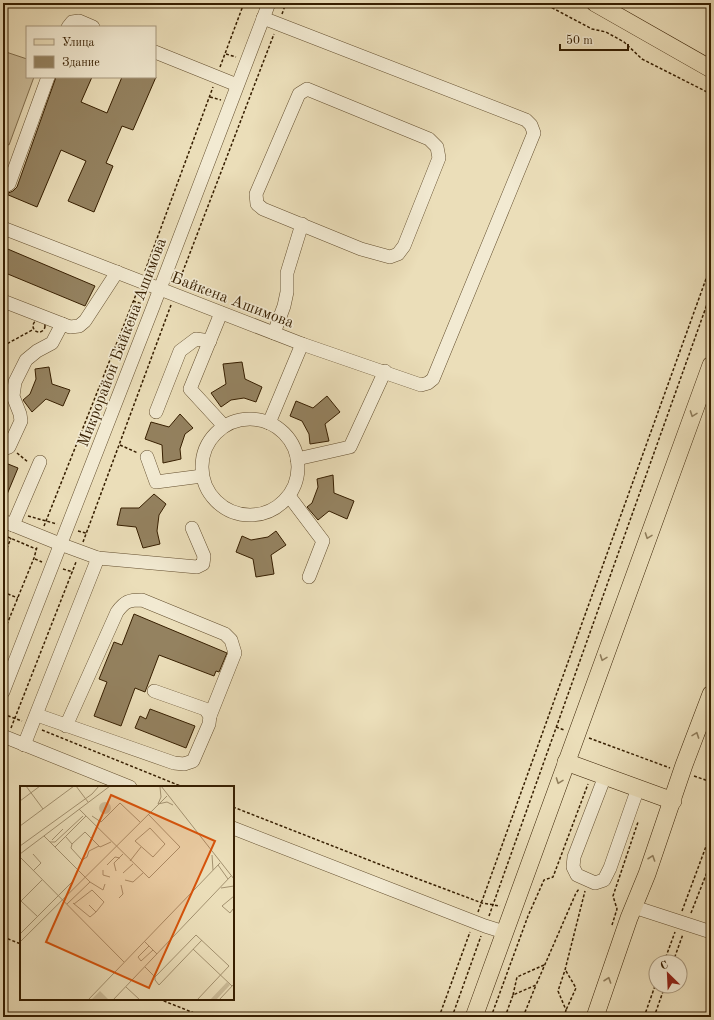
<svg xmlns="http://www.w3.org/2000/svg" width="714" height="1020" font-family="'Old Standard TT',serif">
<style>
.green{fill:#ccbd9a;stroke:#816e4d}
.building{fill:#948260;stroke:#361e00}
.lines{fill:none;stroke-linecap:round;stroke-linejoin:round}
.minor-casing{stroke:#634e2e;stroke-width:14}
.major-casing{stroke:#361e00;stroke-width:18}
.path{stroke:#361e00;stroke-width:1.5;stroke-dasharray:3 2;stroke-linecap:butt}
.minor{stroke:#f2ead2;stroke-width:13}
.major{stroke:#ebdeb9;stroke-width:17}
.oneway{stroke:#907e5c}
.labels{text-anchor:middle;stroke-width:3.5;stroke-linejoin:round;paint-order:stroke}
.street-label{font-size:16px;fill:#361e00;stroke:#f2ead2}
.inset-road{fill:none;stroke:#a3916f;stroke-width:1}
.view{fill:#d6530b;fill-opacity:0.15;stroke:#d6530b;stroke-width:2}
.inset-edge{fill:none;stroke:#361e00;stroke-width:2}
</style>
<rect width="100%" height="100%" fill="#ebdeb9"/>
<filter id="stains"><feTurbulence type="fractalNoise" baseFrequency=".005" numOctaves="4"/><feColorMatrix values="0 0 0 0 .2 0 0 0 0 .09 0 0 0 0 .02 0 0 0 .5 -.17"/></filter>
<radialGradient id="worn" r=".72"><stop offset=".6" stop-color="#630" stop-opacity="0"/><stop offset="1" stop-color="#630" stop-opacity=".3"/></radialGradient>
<polygon class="green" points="3,51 27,59 27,77 34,77 9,145 3,143"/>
<g class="building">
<polygon points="56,77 92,77 81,102 107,113 122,77 156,77 133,130 122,126 106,163 113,166 94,212 68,201 86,161 61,150 37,207 6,194 13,191 17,187"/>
<polygon points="3,247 95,286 85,306 3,272"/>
<polygon points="242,362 245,379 262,387 256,402 244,398 231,400 221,407 211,393 226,384 223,364"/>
<polygon points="49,367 52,384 70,390 63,406 46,399 32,412 23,400 30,394 36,379 35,369"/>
<polygon points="327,396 340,412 325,424 329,441 310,444 309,434 302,421 290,416 296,401 313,408"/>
<polygon points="180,414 193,428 185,434 180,449 181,459 163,463 162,445 145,439 151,422 169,427"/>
<polygon points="3,462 18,468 3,504"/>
<polygon points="333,475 334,493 354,501 347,519 329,511 318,520 307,507 312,503 318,487 317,479"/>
<polygon points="154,494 166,504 159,515 157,531 160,544 143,548 136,527 117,525 121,508 139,508"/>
<polygon points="276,531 286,545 271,555 274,574 256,577 253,559 236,552 242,536 251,540 268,537"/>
<polygon points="134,614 227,653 219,672 216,671 214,676 159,655 145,692 135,688 121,726 94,716 107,682 99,679 114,642 122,645"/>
<polygon points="150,709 195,726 186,748 135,728 140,716 146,719"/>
</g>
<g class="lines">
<defs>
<g id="minor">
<polyline points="68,27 72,22 79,21 93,27"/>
<polyline points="155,52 237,85"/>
<polygon points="307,89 429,139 437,147 439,158 404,246 398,254 390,257 361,249 263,209 257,204 256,194 299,94"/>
<polyline points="3,187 9,184 48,77"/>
<polyline points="3,228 302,344 421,385 428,383 433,379 534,133 531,125 526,120 263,18"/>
<polyline points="3,301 70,327 79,326 85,321 117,272"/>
<polyline points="221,313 190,389 224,426"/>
<polyline points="274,333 284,306 287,292 287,273 302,224"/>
<polyline points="156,412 180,351 196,339 210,341"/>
<circle cx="250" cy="467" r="48"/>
<polyline points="269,423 302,344"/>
<polyline points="3,449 9,447 21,421 20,414 13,396 15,382 26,360 37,351 52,343 62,324"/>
<polyline points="147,457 156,482 202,476"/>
<polyline points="297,459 350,447 385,371"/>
<polyline points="289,496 323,541 309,577"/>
<polyline points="3,521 60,544 98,558 24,745"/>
<polyline points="13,525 40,462"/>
<polyline points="98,558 197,567 203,564 204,556 192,528"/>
<polyline points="3,692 153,307 269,3"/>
<polyline points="37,715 174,763 184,764 193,761 209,724 210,716 205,709 154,691"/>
<path d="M66,726L117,612C125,601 129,600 142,600L225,634L231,640L235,653L210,716"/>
<polyline points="3,736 130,787"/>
<polyline points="605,776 574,857 573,867 577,875 595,883 604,880 610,868 638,788"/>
<polyline points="233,828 485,926 504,932"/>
<polyline points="634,907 711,932"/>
</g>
<g id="major">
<polyline points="595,3 711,69"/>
<polyline points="566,762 673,801"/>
<polyline points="474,1017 711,365"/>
<polyline points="595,1017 629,918 647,874 684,765 711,694"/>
</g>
</defs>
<use href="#minor" class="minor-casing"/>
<use href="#major" class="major-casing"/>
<g class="path">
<polyline points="543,3 592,29 606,32 624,42 642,59 711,94"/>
<polyline points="282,14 286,3"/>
<polyline points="226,54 236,57"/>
<polyline points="220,67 244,3"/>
<polyline points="210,97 221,100"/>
<polyline points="148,262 157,265"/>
<polyline points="145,271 213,87"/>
<polyline points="184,286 180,279 274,34"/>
<polyline points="133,301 142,304"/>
<circle cx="39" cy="326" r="6"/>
<polyline points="3,346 34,329"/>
<polyline points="120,445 138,453"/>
<polyline points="17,453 28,462"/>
<polyline points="3,508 7,509"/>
<polyline points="28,516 57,524"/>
<polyline points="44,526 137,292"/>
<polyline points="78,531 86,533"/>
<polyline points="3,535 36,549"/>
<polyline points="83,542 171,305"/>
<polyline points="3,558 11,538"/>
<polyline points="35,559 42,562"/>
<polyline points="63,569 73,572"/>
<polyline points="3,592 18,598"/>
<polyline points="3,634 34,558 37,547"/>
<polyline points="3,714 22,721"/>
<polyline points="556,727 564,730"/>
<polyline points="11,728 76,562"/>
<polyline points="42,730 183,787"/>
<polyline points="589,738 670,768"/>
<polyline points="694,776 711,782"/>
<polyline points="233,807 389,868 482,903 500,906"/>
<polyline points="682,911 711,833"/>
<polyline points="478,912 711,265"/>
<polyline points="691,913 711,862"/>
<polyline points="489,916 711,293"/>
<polyline points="612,925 617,909 613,896 638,822"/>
<polyline points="3,937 21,944"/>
<polyline points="664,962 675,932"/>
<polyline points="673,962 683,934"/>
<polyline points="566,971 576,988 566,1010"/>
<polyline points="513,995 517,977 544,965"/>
<polyline points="159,999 204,1017"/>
<polyline points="439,1017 470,932"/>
<polyline points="452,1017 481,936"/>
<polyline points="491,1017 528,916 544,880 553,877 588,784"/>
<polyline points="505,1017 513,995 536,985 576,893 579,889"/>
<polyline points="523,1017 536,985"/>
<polyline points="564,1017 566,1010 558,991 565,970 585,891"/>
<polyline points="644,1017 656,983"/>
<polyline points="654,1017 665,986"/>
</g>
<use href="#minor" class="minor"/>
<use href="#major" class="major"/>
</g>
<defs><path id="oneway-chevron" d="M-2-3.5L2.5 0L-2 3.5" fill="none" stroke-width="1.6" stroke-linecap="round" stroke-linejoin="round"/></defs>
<g class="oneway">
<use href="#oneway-chevron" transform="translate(693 414) rotate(110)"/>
<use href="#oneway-chevron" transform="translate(648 536) rotate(110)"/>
<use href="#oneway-chevron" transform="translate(603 658) rotate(110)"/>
<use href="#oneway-chevron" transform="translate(696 735) rotate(-70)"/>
<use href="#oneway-chevron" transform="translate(559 781) rotate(110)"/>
<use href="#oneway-chevron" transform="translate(652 858) rotate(-71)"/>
<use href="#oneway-chevron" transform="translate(608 980) rotate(-71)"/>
</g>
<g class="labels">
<g class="street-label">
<text transform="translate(233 299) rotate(21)" y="6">Байкена Ашимова</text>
<text transform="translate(121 342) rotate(-69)" y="6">Микрорайон Байкена Ашимова</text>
</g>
</g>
<g transform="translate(20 786)">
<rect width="214" height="214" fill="#ebdeb9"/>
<path d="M79 22a6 6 0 1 1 12 0a6 6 0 1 1-12 0ZM207,196L210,199L196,214H190ZM80,205L89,214H71Z" fill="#ccbd9a"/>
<path class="inset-road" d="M6,0L23,23M56,0L68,16M141,0L214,93M0,15L20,0M138,18L147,16L153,19M138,18L141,11L140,1M59,23L129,92L160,61L128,28M72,30L81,36L100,17L120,36M0,40L54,0M130,42L145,58L133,71L115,55ZM24,50L70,96L47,118M46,51L52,58L65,46L80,61L91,56M32,54L43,43M30,56H35L63,30M52,58L51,62L62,74L67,71L69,65L79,60M0,60L72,8L79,0M35,61L66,30M0,68L90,0M192,69L193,84M0,71L104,176M110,75L121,61M87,79L95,71L100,72M198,79L208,93M83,84V89L90,91M13,85L21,77L13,68M96,85L94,77L103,68M103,87L113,78M105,94L113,96L123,87M70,96L83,104L85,98M201,102L214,100M99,112L103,108L101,99M1,115L18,131M0,116L22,94M53,117L70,131L76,126L69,119M54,118L72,104L84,116L76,126M213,123L210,127L202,120L214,110M0,148L53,95M124,155L137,168M0,156L147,10M129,160L118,171L121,175L133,164M173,163L212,200M125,181L135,191V194L139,199L182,154M135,191L176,149L209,180L177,214M106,201L120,214M68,214L200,77M93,214L211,90M199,214L214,198"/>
<path class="view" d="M91,9L195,55L129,202L26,156Z"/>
<rect width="214" height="214" class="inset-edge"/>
</g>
<rect width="714" height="1020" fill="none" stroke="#ebdeb9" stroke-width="16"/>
<rect x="4" y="4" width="706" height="1012" fill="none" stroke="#361e00" stroke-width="2"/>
<rect x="8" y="8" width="698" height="1004" fill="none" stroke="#361e00"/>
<rect x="26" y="26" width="130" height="52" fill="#f2ead2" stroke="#a7987e"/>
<rect x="34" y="39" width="20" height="6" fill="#ebdeb9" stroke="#a7987e"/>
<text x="62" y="46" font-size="12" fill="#361e00">Улица</text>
<rect x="34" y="56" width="20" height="12" fill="#948260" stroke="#a7987e"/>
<text x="62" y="66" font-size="12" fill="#361e00">Здание</text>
<g transform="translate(668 974) rotate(336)"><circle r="19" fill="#f2ead2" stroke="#a7987e"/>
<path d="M0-3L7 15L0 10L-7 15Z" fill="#8f2418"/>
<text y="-6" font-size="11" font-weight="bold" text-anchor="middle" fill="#361e00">С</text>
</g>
<path d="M560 44v6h68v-6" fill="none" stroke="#361e00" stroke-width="2"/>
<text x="566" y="44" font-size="12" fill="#361e00" stroke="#f2ead2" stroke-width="3" paint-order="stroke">50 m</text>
<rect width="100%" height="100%" filter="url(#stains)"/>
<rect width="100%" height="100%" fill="url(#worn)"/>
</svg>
